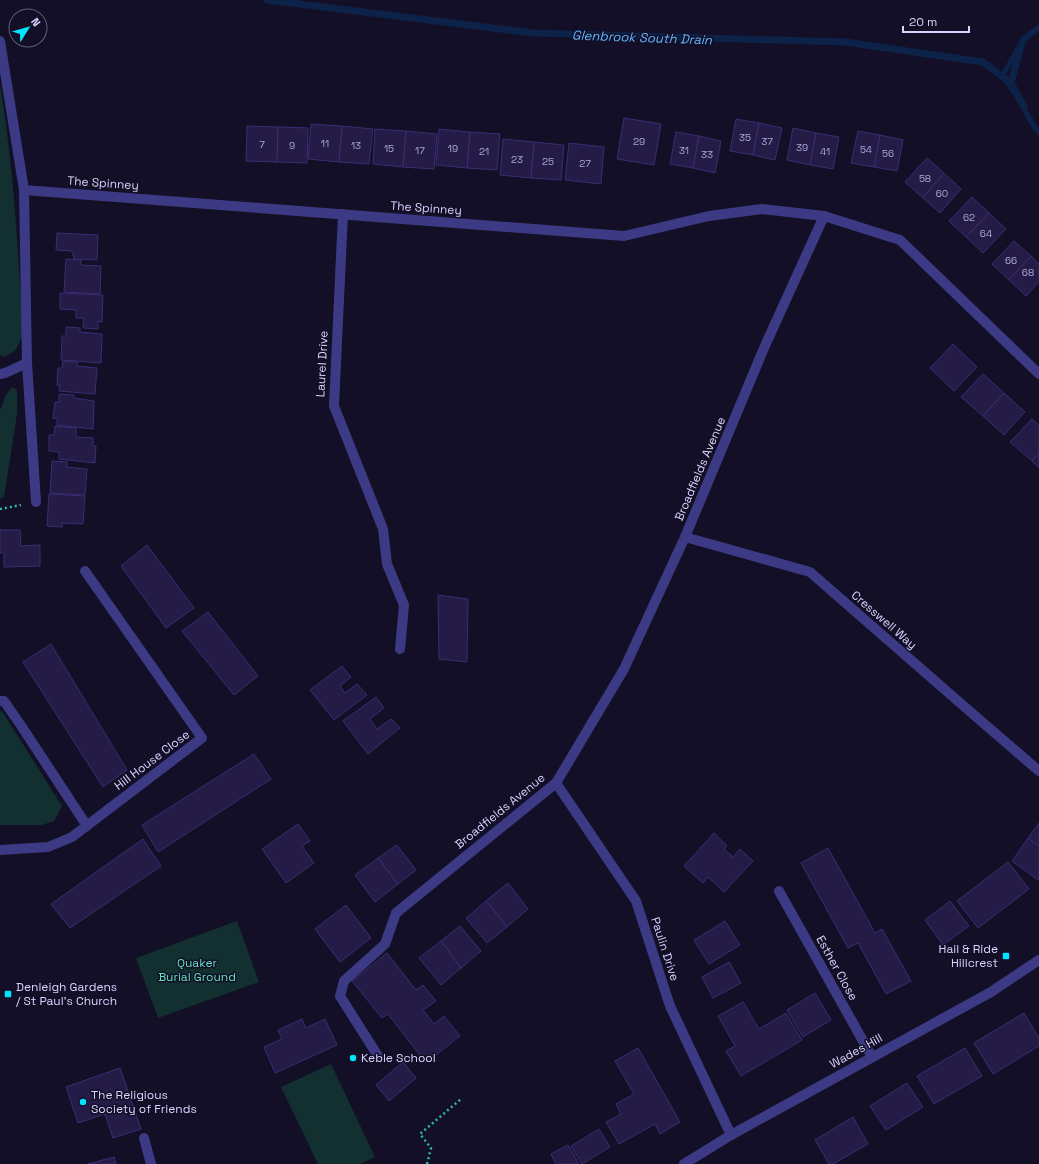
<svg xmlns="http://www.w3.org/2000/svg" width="1039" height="1164" font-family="'Space Grotesk',sans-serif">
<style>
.green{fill:#12302f}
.water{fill:#0c2248}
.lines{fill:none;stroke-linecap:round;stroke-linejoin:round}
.stream{stroke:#0c2248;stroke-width:7}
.building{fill:#241b47;stroke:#3b2d73}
.path{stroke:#2fb8b0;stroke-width:2.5;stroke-dasharray:2 3;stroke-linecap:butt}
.service{stroke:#3d3a85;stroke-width:10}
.minor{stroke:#3d3a85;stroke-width:10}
.tertiary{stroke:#3d3a85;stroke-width:10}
.poi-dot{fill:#00e5ff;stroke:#130f26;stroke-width:1.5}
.labels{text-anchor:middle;stroke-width:3;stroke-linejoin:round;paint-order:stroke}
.number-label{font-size:10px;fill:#aca6d1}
.street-label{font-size:12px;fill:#d9d4ff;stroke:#130f26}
.poi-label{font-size:12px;fill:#d9d4ff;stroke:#130f26;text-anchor:start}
.park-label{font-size:12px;fill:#5fe0c0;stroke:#130f26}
.water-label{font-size:13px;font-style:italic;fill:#62b6ff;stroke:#130f26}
</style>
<rect width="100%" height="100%" fill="#130f26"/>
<g class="green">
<path d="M0,85C14,167 18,251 23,335C17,347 16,354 2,357L0,354Z"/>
<polygon points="12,387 17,390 17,414 4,497 0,499 0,410 6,395"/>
<polygon points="0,711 2,711 62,806 54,821 42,825 0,825"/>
<polygon points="237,921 259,982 158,1018 136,958"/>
<polygon points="331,1064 375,1157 360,1164 318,1164 281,1087"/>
</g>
<path class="water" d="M1039,24V31L1028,40L1005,75L1039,128V136C1029,127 1025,114 1017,102C1012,93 1006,85 999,77L1022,36Z"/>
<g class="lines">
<g class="stream">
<polyline points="267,0 533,33 845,42 983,62 1011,83 1024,106"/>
<polyline points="1011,83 1021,46"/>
</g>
</g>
<g class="building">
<polygon points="624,118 661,124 654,165 617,159"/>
<polygon points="736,119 759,123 753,155 730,151"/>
<polygon points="759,123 782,128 775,160 753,155"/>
<polygon points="311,124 342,126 339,162 308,159"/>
<polygon points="247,126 278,127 277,162 246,161"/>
<polygon points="342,126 373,129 369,164 339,162"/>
<polygon points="278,127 308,128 307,163 277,162"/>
<polygon points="793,128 816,133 810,165 787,160"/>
<polygon points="375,129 406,131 403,167 373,164"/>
<polygon points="439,129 470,132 467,168 436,165"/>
<polygon points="406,131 437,134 434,169 403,167"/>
<polygon points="858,131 880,135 874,167 851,163"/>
<polygon points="470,132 500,134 497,170 467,168"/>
<polygon points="676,132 699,136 693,168 670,164"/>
<polygon points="816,133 839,137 833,169 810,165"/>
<polygon points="880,135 903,140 897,171 874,167"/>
<polygon points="699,136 721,141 715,173 693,168"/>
<polygon points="503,139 534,142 531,178 500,175"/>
<polygon points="534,142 564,145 561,180 531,178"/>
<polygon points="569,143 604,147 601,184 565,180"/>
<polygon points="927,158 944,173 923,198 905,182"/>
<polygon points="944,173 961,189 940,213 923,198"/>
<polygon points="972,197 989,213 966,237 949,221"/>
<polygon points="989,213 1006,229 983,253 966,237"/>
<polygon points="57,233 98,235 97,260 74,259 72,251 56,250"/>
<polygon points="1014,241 1031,256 1009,280 992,264"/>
<polygon points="1031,256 1039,264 1039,282 1026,296 1009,280"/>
<polygon points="66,259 81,260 81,265 101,266 100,294 64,292"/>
<polygon points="60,293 103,295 102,322 98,321 98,329 83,328 84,318 76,318 76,310 60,309"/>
<polygon points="66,327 80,328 80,332 102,334 101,363 61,360 62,336 66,336"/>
<polygon points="953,344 977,367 954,391 930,368"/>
<polygon points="63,361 77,362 77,366 97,368 95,394 59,391 60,385 57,385 58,368 62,368"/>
<polygon points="983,374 1004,393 983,416 961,397"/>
<polygon points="1004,393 1025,412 1004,435 983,416"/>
<polygon points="59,394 74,395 74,398 94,401 93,429 57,425 57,419 53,418 55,402 59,402"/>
<polygon points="1032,419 1039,425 1039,453 1032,461 1010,442"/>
<polygon points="55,426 76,428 76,437 93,438 93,446 96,446 95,463 59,459 59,452 49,451 49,435 54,435"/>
<polygon points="1039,453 1039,468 1032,461"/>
<polygon points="52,461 67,462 67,467 87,469 85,495 50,493"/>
<polygon points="49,494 85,496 83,524 62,523 62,527 47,526"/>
<polygon points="0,530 20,530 21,546 40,545 40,566 4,567 4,553 0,553"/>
<polygon points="147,545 194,608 166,628 121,566"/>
<polygon points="438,595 468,599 467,662 439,659"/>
<polygon points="208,612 258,676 234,695 182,631"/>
<polygon points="51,644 127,770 103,787 23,662"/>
<polygon points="342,666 351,677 340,686 345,693 357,684 367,695 334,720 310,690"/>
<polygon points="376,697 384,708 370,719 377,729 391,719 400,728 368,754 343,721"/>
<polygon points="254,754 271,779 158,852 142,825"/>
<polygon points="1039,823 1039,846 1028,838"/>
<polygon points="298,824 310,841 302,846 314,863 286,883 262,849"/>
<polygon points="714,833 727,846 724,849 733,857 740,849 753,861 724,892 708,877 703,883 684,866"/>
<polygon points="1028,838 1039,846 1039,878 1038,880 1012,861"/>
<polygon points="143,839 161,866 70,928 51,904"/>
<polygon points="397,845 416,870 398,884 378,858"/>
<polygon points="828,848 875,933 882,929 911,981 886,994 858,943 848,948 801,863"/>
<polygon points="378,858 398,884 375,902 355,875"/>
<polygon points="1008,862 1029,889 978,928 957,901"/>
<polygon points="508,883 528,909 507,927 486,901"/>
<polygon points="486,901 507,927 487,943 466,918"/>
<polygon points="950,901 969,926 943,945 925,920"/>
<polygon points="346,905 371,938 340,962 315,929"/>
<polygon points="725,921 740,945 709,964 694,940"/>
<polygon points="460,926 481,951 461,968 441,941"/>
<polygon points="441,941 461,968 441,985 419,958"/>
<polygon points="387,953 416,990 423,985 436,1001 423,1010 434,1024 444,1016 460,1036 426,1063 388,1014 382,1018 352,981"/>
<polygon points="729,962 741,983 713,998 702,977"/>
<polygon points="815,993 831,1020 803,1037 787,1010"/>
<polygon points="743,1002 759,1029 786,1013 802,1040 741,1076 726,1051 735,1046 718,1016"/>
<polygon points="1024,1013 1039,1038 1039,1046 993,1074 974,1043"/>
<polygon points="302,1019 306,1028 325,1019 337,1045 275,1073 264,1047 282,1039 278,1030"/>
<polygon points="638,1048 680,1122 660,1134 655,1124 619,1144 606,1122 621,1114 616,1104 634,1094 615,1061"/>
<polygon points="965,1048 982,1076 934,1104 917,1076"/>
<polygon points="403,1062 416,1078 389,1101 376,1085"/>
<polygon points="120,1068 141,1129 113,1138 105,1114 78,1123 66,1087"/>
<polygon points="907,1083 923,1107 886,1130 870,1106"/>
<polygon points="853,1117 868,1144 833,1164 829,1164 815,1140"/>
<polygon points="599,1129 610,1147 582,1164 571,1146"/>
<polygon points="568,1145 579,1164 556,1164 551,1154"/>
<polygon points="114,1157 116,1164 88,1164"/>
</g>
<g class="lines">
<g class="path">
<polyline points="0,509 21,505"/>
<polyline points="427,1164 431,1148 420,1134 461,1099"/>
</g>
<g class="service">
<polyline points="0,41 24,190 27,363 36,502"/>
<polyline points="0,374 5,373 27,363"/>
<polyline points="378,1056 340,996 344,981 385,944 396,913"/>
</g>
<g class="minor">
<polyline points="24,190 624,236 709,216 762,209 824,216 900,240 1039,374"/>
<polyline points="343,214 334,406 383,529 387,564 404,605 400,649"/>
<polyline points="685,537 810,572 974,715 1039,771"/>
<polyline points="0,701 4,701 20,724 87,826"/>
<polyline points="556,783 636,901 670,1006 731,1135"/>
<polyline points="0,850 48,847 72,837 202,738 85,571"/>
<polyline points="779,891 872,1057"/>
<polyline points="396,913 556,783 624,669 685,537 764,348 824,216"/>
<polyline points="144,1138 151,1164"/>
</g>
<polyline class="tertiary" points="684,1164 731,1135 991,992 1039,960"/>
</g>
<g class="poi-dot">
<rect x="1002" y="952" width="8" height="8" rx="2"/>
<rect x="4" y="990" width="8" height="8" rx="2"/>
<circle cx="353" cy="1058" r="4"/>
<circle cx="83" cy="1102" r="4"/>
</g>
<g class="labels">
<g class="number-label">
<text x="745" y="141">35</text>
<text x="639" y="145">29</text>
<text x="767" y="145">37</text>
<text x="325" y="147">11</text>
<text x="262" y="148">7</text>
<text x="292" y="149">9</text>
<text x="356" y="149">13</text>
<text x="802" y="151">39</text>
<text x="389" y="152">15</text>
<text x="453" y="152">19</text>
<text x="866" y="153">54</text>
<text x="420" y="154">17</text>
<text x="684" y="154">31</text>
<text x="484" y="155">21</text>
<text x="825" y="155">41</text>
<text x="888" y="157">56</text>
<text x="707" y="158">33</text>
<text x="517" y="163">23</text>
<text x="548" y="165">25</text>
<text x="585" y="167">27</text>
<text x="925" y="182">58</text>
<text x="942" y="197">60</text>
<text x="969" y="221">62</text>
<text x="986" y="237">64</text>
<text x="1011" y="264">66</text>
<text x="1028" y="276">68</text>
</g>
<g class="street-label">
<text transform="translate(103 183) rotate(4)" y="4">The Spinney</text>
<text transform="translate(426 208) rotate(4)" y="4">The Spinney</text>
<text transform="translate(322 364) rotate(-87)" y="4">Laurel Drive</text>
<text transform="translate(700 469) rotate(-67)" y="4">Broadfields Avenue</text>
<text transform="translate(884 620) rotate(41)" y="4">Cresswell Way</text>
<text transform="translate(152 760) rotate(-37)" y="4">Hill House Close</text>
<text transform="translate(500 811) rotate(-39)" y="4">Broadfields Avenue</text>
<text transform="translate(665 949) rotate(72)" y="4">Paulin Drive</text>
<text transform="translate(837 968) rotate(61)" y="4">Esther Close</text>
<text transform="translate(856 1051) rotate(-29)" y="4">Wades Hill</text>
</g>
<g class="poi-label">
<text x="998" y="953" text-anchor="end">Hail &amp; Ride<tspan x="998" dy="14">Hillcrest</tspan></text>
<text x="16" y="991">Denleigh Gardens<tspan x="16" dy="14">/ St Paul's Church</tspan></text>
<text x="361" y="1062">Keble School</text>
<text x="91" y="1099">The Religious<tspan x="91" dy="14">Society of Friends</tspan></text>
</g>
<g class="park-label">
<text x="197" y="967">Quaker<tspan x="197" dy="14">Burial Ground</tspan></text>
</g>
<g class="water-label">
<text transform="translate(642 37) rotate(2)" y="5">Glenbrook South Drain</text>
</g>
</g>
<g transform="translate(28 28) rotate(53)"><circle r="19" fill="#130f26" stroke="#625e7d"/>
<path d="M0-3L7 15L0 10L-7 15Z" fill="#00e5ff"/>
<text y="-6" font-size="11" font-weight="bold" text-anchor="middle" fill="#d9d4ff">N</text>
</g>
<path d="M903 26v6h66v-6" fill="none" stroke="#d9d4ff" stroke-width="2"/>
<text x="909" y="26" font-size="12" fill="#d9d4ff" stroke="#130f26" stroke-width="3" paint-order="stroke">20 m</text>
</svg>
